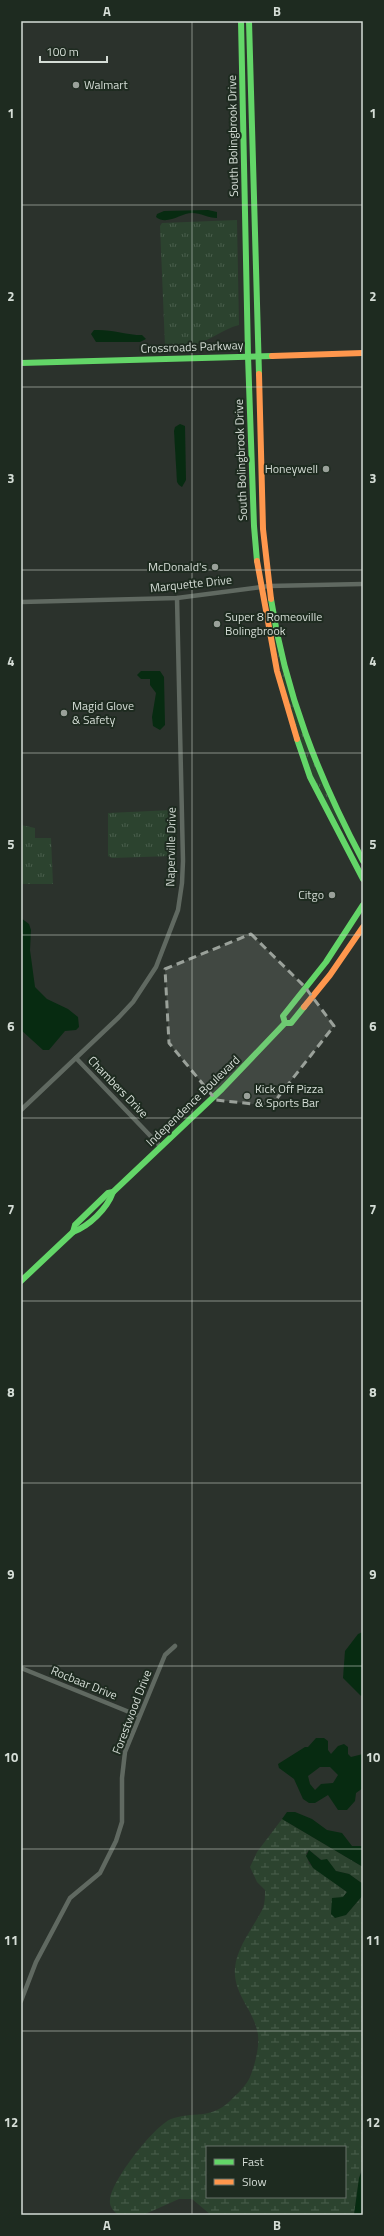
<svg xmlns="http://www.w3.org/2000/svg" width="384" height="2236" font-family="'Titillium Web',sans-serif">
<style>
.grass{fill:url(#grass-tufts)}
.wetland{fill:url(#wetland-marsh);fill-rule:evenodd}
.water{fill:#072b11;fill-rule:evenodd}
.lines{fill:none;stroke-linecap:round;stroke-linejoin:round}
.street{stroke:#606961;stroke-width:4.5}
.fast{stroke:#63d668;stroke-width:6}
.slow{stroke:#ff974d;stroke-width:6}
.marked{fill:#9aa19a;fill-opacity:0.2;stroke:#9aa19a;stroke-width:3;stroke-dasharray:8 5;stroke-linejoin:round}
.grid{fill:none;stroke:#d5ddd6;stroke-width:1;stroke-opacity:0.55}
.poi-dot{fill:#9aa19a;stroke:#1e2b20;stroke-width:1.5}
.labels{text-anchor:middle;stroke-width:4;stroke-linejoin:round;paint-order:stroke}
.poi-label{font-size:12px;fill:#d5ddd6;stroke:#1e2b20;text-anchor:start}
.street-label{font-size:12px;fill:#d5ddd6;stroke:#1e2b20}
.neatline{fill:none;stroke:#d5ddd6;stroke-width:1.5}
.grid-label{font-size:13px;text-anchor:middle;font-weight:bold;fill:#d5ddd6}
</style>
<defs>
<pattern id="grass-tufts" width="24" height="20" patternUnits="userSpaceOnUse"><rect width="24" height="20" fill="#2c432f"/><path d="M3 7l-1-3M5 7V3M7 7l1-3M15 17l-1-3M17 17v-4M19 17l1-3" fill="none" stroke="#4a5e4c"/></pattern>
<pattern id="wetland-marsh" width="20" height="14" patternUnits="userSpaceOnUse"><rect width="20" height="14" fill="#2c432f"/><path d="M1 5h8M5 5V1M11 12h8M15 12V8" fill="none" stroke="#4a5e4c"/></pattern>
</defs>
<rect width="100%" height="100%" fill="#2b322c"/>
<g class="grass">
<path d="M237,220L239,325C223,329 210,341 193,345C185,347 174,347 165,347L160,226L162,223Z"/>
<path d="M270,620L282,669L342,829C332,811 319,793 312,773C292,724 281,672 270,620Z"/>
<polygon points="172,810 172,856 112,858 108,856 108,813"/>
<polygon points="21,825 35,828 35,838 51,838 53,884 21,884"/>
</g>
<path class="wetland" d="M282,1819L363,1867V1884L349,1874L336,1871L309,1850L306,1853L309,1864L347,1892L343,1897L342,1915H346L363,1895V2168L360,2174L354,2215H211L192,2199H179L143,2215H118C114,2211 109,2207 110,2200C111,2181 154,2126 171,2119C193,2111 210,2120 230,2101C236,2095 247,2085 250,2077C255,2065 261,2043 257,2030C252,2008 233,1993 235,1968C237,1946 254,1927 263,1908C265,1903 265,1895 265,1890L257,1882L250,1867L257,1852ZM207,2147H345V2197H207Z"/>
<g class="water">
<path d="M208,210L217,212V218C208,218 201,213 192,213C181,213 167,226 156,217L157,214L164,211Z"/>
<path d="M94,330C111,329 126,335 142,335L146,339L140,342H96L91,334Z"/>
<polygon points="180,424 185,426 186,480 182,487 179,485 177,482 174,431 175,427"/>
<polygon points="141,671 160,671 164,677 165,725 160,730 153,726 152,717 156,693 150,685 150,679 141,679 137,675"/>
<polygon points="21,918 29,924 31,930 30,950 35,987 47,999 68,1009 78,1017 79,1027 76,1030 65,1031 49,1050 43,1050 21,1030"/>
<polygon points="363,1632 363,1694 361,1696 343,1678 345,1651 358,1634"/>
<path d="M316,1738H324L328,1741V1750L331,1754L338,1746L344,1744L348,1747V1754L351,1757L363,1754V1788L356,1793L355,1801L347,1810H338L328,1795L315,1803H309L303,1799L294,1779L279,1768L278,1764L305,1747H308ZM320,1767H330L338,1775L333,1783L321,1784L315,1790L310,1784L308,1776Z"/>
<polygon points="287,1812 295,1812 312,1819 327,1830 342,1833 352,1846 363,1846 363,1867 282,1819"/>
<polygon points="309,1850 321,1860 327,1859 336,1871 349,1874 363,1884 363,1895 346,1915 335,1918 331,1914 332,1898 343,1897 347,1892 313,1868 306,1856"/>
<polygon points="363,2168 363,2215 354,2215 359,2178"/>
</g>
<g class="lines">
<g class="street">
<polyline points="21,602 177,598 269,586 363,584"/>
<polyline points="76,1058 161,1147"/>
<polyline points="21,1110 119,1017 133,1002 156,967 178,910 182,883 183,861 177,598"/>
<polyline points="21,1668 139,1716"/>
<polyline points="21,2001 36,1962 70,1898 100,1873 116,1841 122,1822 122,1778 125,1752 165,1655 175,1646"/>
</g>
<g class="fast">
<polyline points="241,21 248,356 254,526 257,561"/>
<polyline points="249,21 259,374"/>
<polyline points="21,363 272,356"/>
<path d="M271,599C285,693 319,778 363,861"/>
<polyline points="297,739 310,777 363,879"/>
<polyline points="285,1023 283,1016 326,962 363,905"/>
<path d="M73,1232C89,1226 107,1209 113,1192"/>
<polyline points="21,1281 73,1232 75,1225 108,1193 113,1192 222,1089 285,1023 291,1023 304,1007"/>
</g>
<g class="slow">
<polyline points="272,356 363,353"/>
<polyline points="259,374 263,529 271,599"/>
<polyline points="257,561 277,671 297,739"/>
<polyline points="304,1007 330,975 363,927"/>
</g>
</g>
<path class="marked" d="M251,934L305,987L334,1026L271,1106L216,1100L169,1043L165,969Z"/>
<path class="grid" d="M192,21V2215M21,205H363M21,387H363M21,570H363M21,753H363M21,935H363M21,1118H363M21,1301H363M21,1483H363M21,1666H363M21,1849H363M21,2031H363"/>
<g class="poi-dot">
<circle cx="76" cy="85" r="4"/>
<circle cx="326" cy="469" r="4"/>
<circle cx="215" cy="567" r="4"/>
<circle cx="217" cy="624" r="4"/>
<circle cx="64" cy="713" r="4"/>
<circle cx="332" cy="895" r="4"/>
<circle cx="247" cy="1096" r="4"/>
</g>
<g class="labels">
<g class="poi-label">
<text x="84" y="89">Walmart</text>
<text x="318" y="473" text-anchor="end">Honeywell</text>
<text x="207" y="571" text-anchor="end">McDonald's</text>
<text x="225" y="621">Super 8 Romeoville<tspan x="225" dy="14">Bolingbrook</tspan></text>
<text x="72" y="710">Magid Glove<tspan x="72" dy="14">&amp; Safety</tspan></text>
<text x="324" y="899" text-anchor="end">Citgo</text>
<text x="255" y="1093">Kick Off Pizza<tspan x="255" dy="14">&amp; Sports Bar</tspan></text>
</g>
<g class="street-label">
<text transform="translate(233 136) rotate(-91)" y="4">South Bolingbrook Drive</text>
<text transform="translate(192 347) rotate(-2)" y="4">Crossroads Parkway</text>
<text transform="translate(241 460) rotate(-92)" y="4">South Bolingbrook Drive</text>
<text transform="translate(191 584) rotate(-6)" y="4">Marquette Drive</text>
<text transform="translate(171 847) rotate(-89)" y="4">Naperville Drive</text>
<text transform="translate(118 1087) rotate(46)" y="4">Chambers Drive</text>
<text transform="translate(193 1101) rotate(-44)" y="4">Independence Boulevard</text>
<text transform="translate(84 1683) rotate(22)" y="4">Rocbaar Drive</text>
<text transform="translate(132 1712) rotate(-69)" y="4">Forestwood Drive</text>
</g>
</g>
<rect width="384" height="2236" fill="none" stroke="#1e2b20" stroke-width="44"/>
<rect x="206" y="2146" width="140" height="52" fill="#1e2b20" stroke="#677269"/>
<rect x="214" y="2159" width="20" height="6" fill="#63d668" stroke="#677269"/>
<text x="242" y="2166" font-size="12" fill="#d5ddd6">Fast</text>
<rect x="214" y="2179" width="20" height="6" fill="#ff974d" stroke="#677269"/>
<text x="242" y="2186" font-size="12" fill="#d5ddd6">Slow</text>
<path d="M40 56v6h67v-6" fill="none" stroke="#d5ddd6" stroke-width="2"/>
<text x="46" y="56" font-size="12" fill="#d5ddd6" stroke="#1e2b20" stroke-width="3" paint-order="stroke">100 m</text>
<rect x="22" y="22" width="340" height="2192" class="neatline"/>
<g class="grid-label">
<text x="107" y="16">A</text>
<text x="277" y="16">B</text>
<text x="11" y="118">1</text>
<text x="373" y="118">1</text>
<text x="11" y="301">2</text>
<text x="373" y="301">2</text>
<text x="11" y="483">3</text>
<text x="373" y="483">3</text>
<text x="11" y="666">4</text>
<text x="373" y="666">4</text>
<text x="11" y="849">5</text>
<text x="373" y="849">5</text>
<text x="11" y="1031">6</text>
<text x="373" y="1031">6</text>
<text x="11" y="1214">7</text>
<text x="373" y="1214">7</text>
<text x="11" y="1397">8</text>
<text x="373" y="1397">8</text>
<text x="11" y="1579">9</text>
<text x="373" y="1579">9</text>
<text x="11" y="1762">10</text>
<text x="373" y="1762">10</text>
<text x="11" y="1945">11</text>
<text x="373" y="1945">11</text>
<text x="11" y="2127">12</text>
<text x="373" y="2127">12</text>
<text x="107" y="2230">A</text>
<text x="277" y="2230">B</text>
</g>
</svg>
